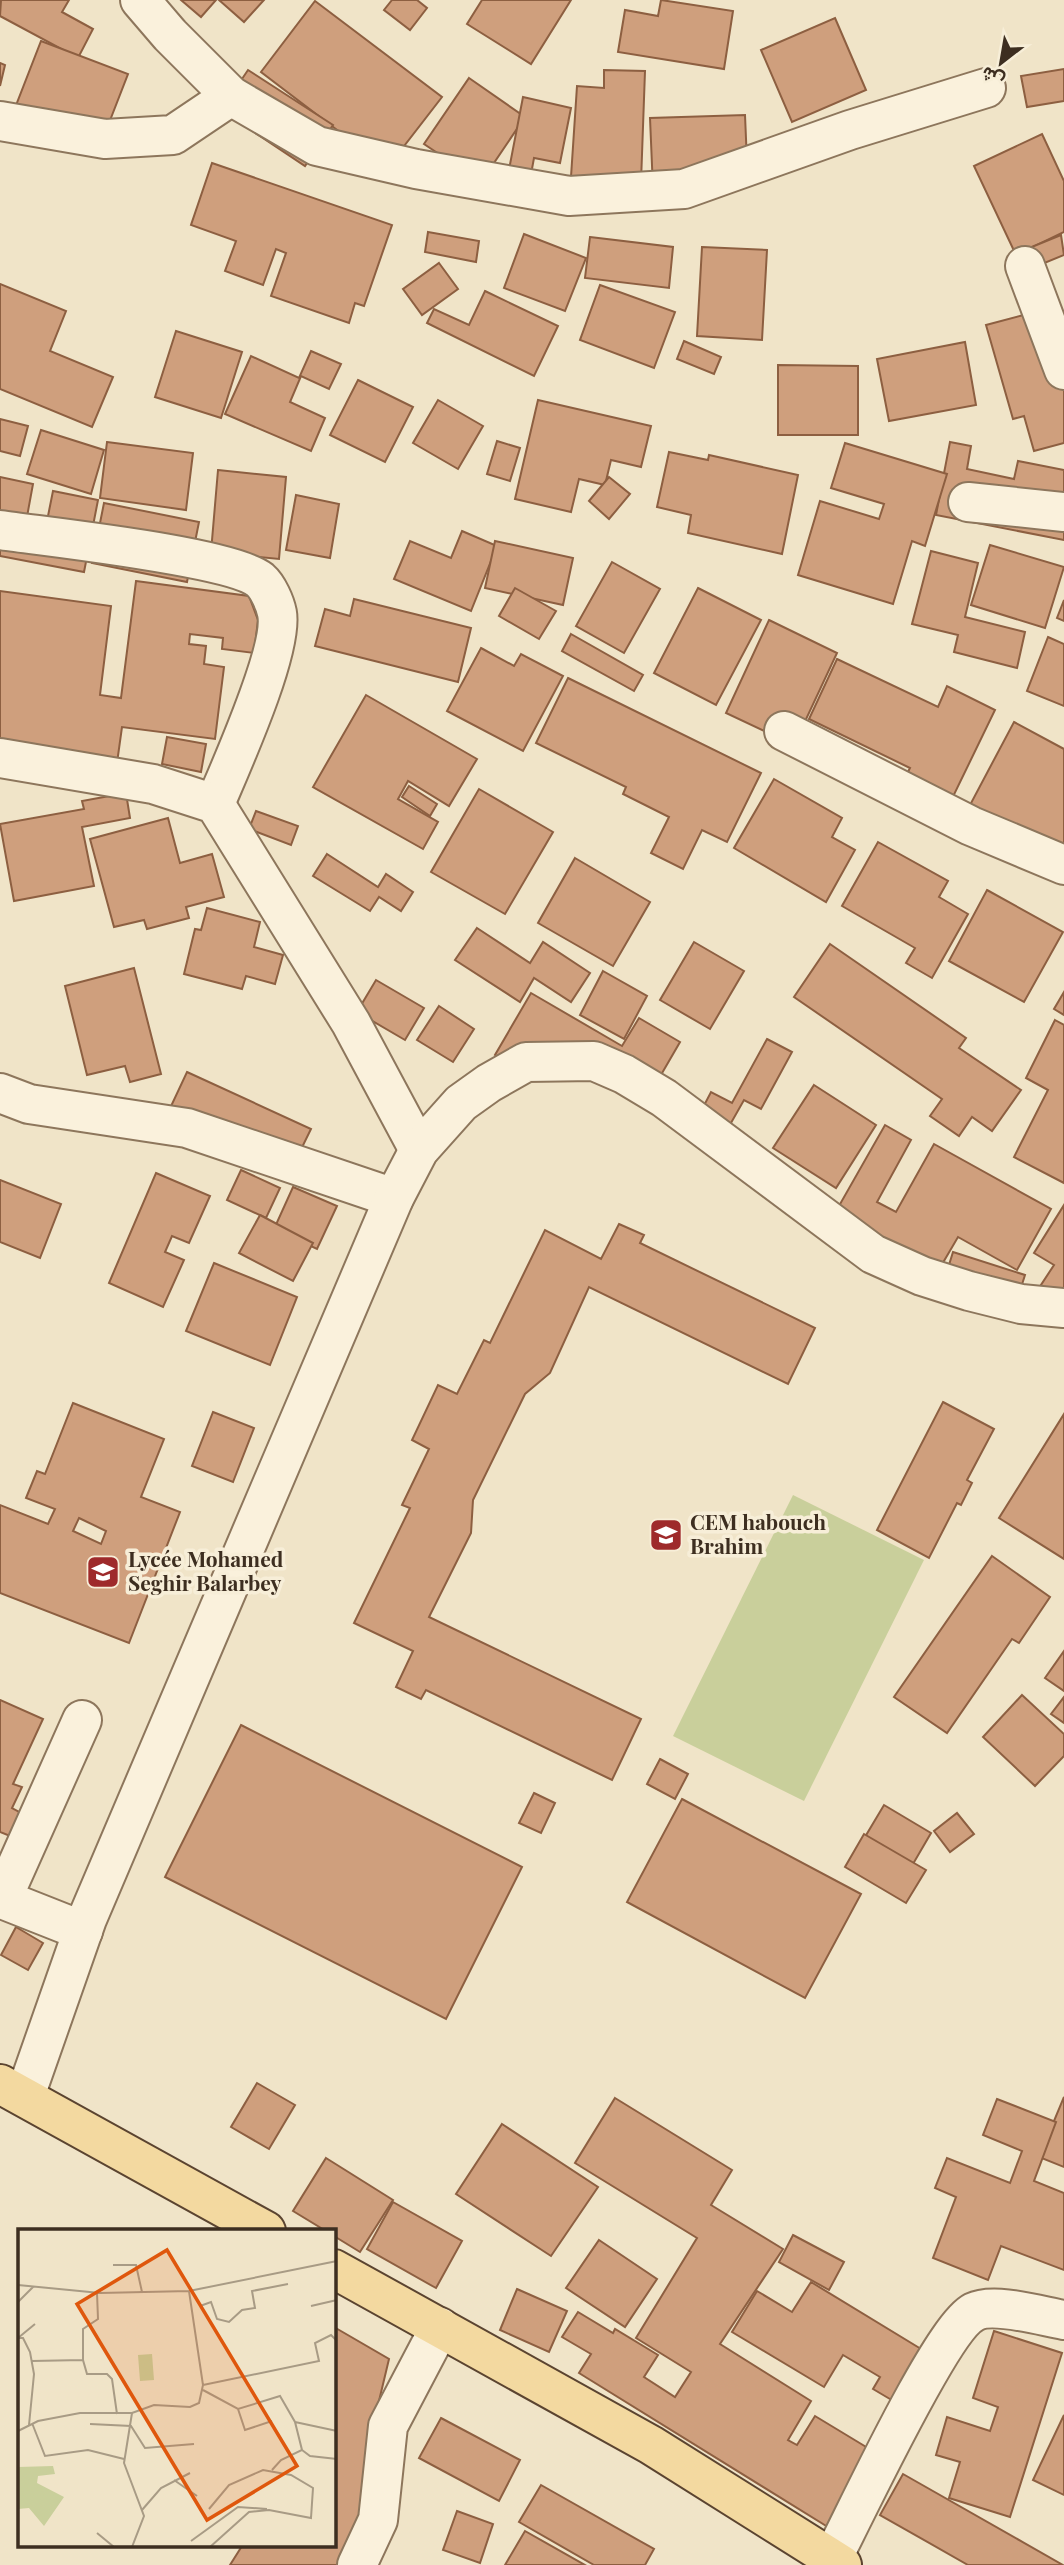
<svg xmlns="http://www.w3.org/2000/svg" width="1064" height="2565" font-family="'Playfair Display',Vazirmatn,serif">
<style>
.green{fill:#c9cf9b}
.building{fill:#cf9f7d;stroke:#8d5f41;stroke-width:2;fill-rule:evenodd}
.lines{fill:none;stroke-linecap:round;stroke-linejoin:round}
.minor-casing{stroke:#8d765c;stroke-width:42}
.major-casing{stroke:#5b4430;stroke-width:42}
.minor{stroke:#faf1dc;stroke-width:38}
.major{stroke:#f3d9a0;stroke-width:38}
.labels{text-anchor:middle;stroke-width:7;stroke-linejoin:round;paint-order:stroke}
.poi-label{font-size:21px;font-weight:bold;fill:#3d2e20;stroke:#f7eed8;text-anchor:start}
.inset-road{fill:none;stroke:#a89b85;stroke-width:2}
.view{fill:#df570d;fill-opacity:0.15;stroke:#df570d;stroke-width:3.5}
.inset-edge{fill:none;stroke:#3d2e20;stroke-width:3.5}
</style>
<rect width="100%" height="100%" fill="#f0e4c8"/>
<polygon class="green" points="793,1495 924,1560 804,1801 673,1736"/>
<g class="building">
<polygon points="1,0 69,0 62,12 93,29 78,58 0,16"/>
<polygon points="181,0 216,0 201,17"/>
<polygon points="219,0 264,0 244,22"/>
<polygon points="392,0 417,0 427,8 410,30 384,10"/>
<polygon points="482,0 571,0 531,64 467,24"/>
<polygon points="661,0 733,11 724,69 618,52 625,10 658,16"/>
<polygon points="315,1 442,97 387,168 261,72"/>
<polygon points="835,18 866,90 792,122 761,50"/>
<polygon points="41,41 128,74 102,141 15,108"/>
<polygon points="0,63 5,65 0,86"/>
<polygon points="1064,69 1064,101 1027,107 1021,76"/>
<polygon points="248,70 333,125 305,166 221,110"/>
<polygon points="604,70 645,71 640,210 569,207 577,86 604,88"/>
<polygon points="469,78 525,117 481,182 424,144"/>
<polygon points="523,97 571,108 560,163 534,158 529,185 507,180"/>
<polygon points="745,115 748,186 653,189 650,118"/>
<polygon points="1042,134 1064,181 1064,232 1016,255 974,166"/>
<polygon points="212,163 392,225 364,306 355,303 349,323 271,296 286,253 276,249 263,285 225,271 236,241 191,225"/>
<polygon points="428,232 479,241 476,262 425,252"/>
<polygon points="524,234 586,258 565,311 504,288"/>
<polygon points="1061,235 1064,255 1025,271 1017,253"/>
<polygon points="590,237 673,247 669,288 585,278"/>
<polygon points="702,247 767,250 762,340 697,336"/>
<polygon points="439,263 458,289 422,315 403,289"/>
<polygon points="0,284 66,311 50,351 113,377 92,427 0,389"/>
<polygon points="600,285 675,312 654,368 580,340"/>
<polygon points="485,291 558,326 534,376 427,323 434,309 469,325"/>
<polygon points="1050,308 1064,359 1064,443 1034,451 1024,416 1013,419 986,325"/>
<polygon points="176,331 242,352 221,418 155,397"/>
<polygon points="684,341 721,357 714,374 677,359"/>
<polygon points="965,342 976,405 889,421 877,359"/>
<polygon points="311,351 341,364 329,389 301,376 290,402 325,418 311,451 225,414 251,356 299,378"/>
<polygon points="778,365 858,366 858,435 778,435"/>
<polygon points="358,380 413,407 385,462 330,435"/>
<polygon points="438,400 483,426 458,469 413,443"/>
<polygon points="538,400 651,426 641,467 611,460 605,485 579,479 571,512 515,499"/>
<polygon points="0,419 28,426 20,456 0,451"/>
<polygon points="41,430 104,450 91,494 27,474"/>
<polygon points="497,441 520,448 510,481 487,474"/>
<polygon points="107,442 193,453 186,510 100,498"/>
<polygon points="950,442 971,446 967,469 1014,479 1018,461 1064,470 1064,540 936,515"/>
<polygon points="845,443 947,474 925,546 912,541 893,604 798,575 820,501 879,519 884,504 831,488"/>
<polygon points="669,452 708,460 709,455 798,475 782,554 688,533 691,515 657,507"/>
<polygon points="218,470 286,477 279,559 211,552"/>
<polygon points="0,477 33,484 24,533 44,536 53,491 98,500 84,572 0,556"/>
<polygon points="609,477 630,494 609,519 589,501"/>
<polygon points="296,495 339,504 330,558 286,550"/>
<polygon points="104,503 199,522 187,582 92,563"/>
<polygon points="462,531 497,546 471,611 394,579 410,541 451,558"/>
<polygon points="495,541 573,558 563,605 485,588"/>
<polygon points="990,545 1064,567 1045,628 971,605"/>
<polygon points="931,551 978,563 965,617 1025,632 1017,668 954,652 958,635 912,624"/>
<polygon points="612,562 660,589 624,653 576,626"/>
<polygon points="136,581 249,596 258,620 254,653 222,649 223,638 190,634 189,644 206,646 204,664 224,667 215,739 122,727 117,763 0,747 0,591 111,606 100,695 121,698"/>
<polygon points="515,588 556,611 539,639 499,616"/>
<polygon points="698,588 761,620 716,705 654,673"/>
<polygon points="354,599 471,628 458,682 315,646 325,609 350,616"/>
<polygon points="1064,600 1064,621 1057,618"/>
<polygon points="769,620 837,653 794,745 726,713"/>
<polygon points="571,634 643,675 634,691 562,651"/>
<polygon points="1048,637 1064,644 1064,706 1027,691"/>
<polygon points="481,648 514,666 521,654 563,676 523,751 447,711"/>
<polygon points="837,659 938,707 947,686 995,710 947,809 900,787 910,768 809,719"/>
<polygon points="568,678 761,773 727,842 702,830 683,869 651,853 669,817 623,794 626,787 536,743"/>
<polygon points="366,695 477,759 449,806 408,781 398,799 438,822 423,849 313,787"/>
<polygon points="1014,722 1064,749 1064,878 961,822"/>
<polygon points="167,737 206,744 201,772 162,764"/>
<polygon points="774,779 842,818 832,837 855,850 826,902 734,848"/>
<polygon points="409,786 437,804 430,816 402,797"/>
<polygon points="479,789 553,832 505,914 431,872"/>
<polygon points="126,793 130,818 82,827 94,886 14,901 0,824 84,809 82,801"/>
<polygon points="256,811 298,826 291,845 249,829"/>
<polygon points="168,818 180,863 212,854 224,897 186,907 189,918 147,929 144,920 114,927 90,839"/>
<polygon points="878,842 948,881 939,897 968,914 932,978 906,963 915,948 842,906"/>
<polygon points="327,854 378,887 386,874 413,892 401,911 379,897 370,911 313,876"/>
<polygon points="575,858 650,902 613,966 538,923"/>
<polygon points="987,890 1063,932 1024,1002 949,961"/>
<polygon points="207,908 260,922 254,947 283,955 275,984 246,976 242,989 184,974 195,929 201,930"/>
<polygon points="477,928 530,963 543,942 590,973 571,1002 534,978 520,1002 455,960"/>
<polygon points="694,942 744,971 710,1029 660,1000"/>
<polygon points="830,944 966,1038 959,1048 1021,1090 992,1131 972,1117 959,1136 930,1116 942,1099 794,997"/>
<polygon points="134,968 161,1074 130,1082 125,1066 87,1075 65,986"/>
<polygon points="603,971 647,996 624,1039 580,1015"/>
<polygon points="376,980 424,1008 405,1040 357,1012"/>
<polygon points="1064,992 1064,1015 1054,1009"/>
<polygon points="531,993 622,1046 639,1018 680,1042 643,1106 552,1053 537,1079 495,1055"/>
<polygon points="439,1006 474,1029 453,1062 417,1040"/>
<polygon points="1055,1020 1064,1025 1064,1183 1014,1157 1048,1090 1026,1078"/>
<polygon points="767,1039 792,1052 761,1109 744,1100 727,1130 699,1115 711,1092 732,1103"/>
<polygon points="187,1072 311,1129 288,1176 165,1119"/>
<polygon points="814,1085 876,1125 836,1188 773,1148"/>
<polygon points="885,1125 911,1140 877,1202 896,1212 934,1144 1051,1209 1017,1270 958,1237 941,1266 823,1234"/>
<polygon points="241,1170 280,1188 266,1218 227,1200"/>
<polygon points="156,1173 210,1196 189,1243 172,1236 165,1252 184,1260 163,1307 109,1283"/>
<polygon points="0,1180 61,1204 40,1258 0,1242"/>
<polygon points="293,1187 337,1206 317,1249 274,1229"/>
<polygon points="1064,1205 1064,1303 1039,1288 1054,1265 1034,1253"/>
<polygon points="260,1215 313,1243 293,1281 239,1253"/>
<polygon points="619,1224 644,1235 640,1243 815,1328 788,1384 589,1287 550,1373 525,1394 473,1500 471,1533 429,1617 641,1719 612,1780 426,1690 421,1699 396,1687 413,1651 354,1623 410,1508 402,1505 429,1449 412,1440 438,1385 457,1394 484,1340 490,1343 545,1230 601,1259"/>
<polygon points="953,1252 1025,1275 1012,1316 940,1294"/>
<polygon points="214,1263 297,1297 270,1365 186,1331"/>
<polygon points="943,1402 994,1429 967,1480 972,1483 961,1505 957,1503 929,1558 877,1530"/>
<path d="M73,1403L164,1439L141,1497L180,1512L129,1643L0,1593V1505L48,1524L55,1509L26,1498L37,1471L45,1474ZM79,1518L106,1531L101,1544L73,1531Z"/>
<polygon points="213,1412 254,1428 233,1482 192,1466"/>
<polygon points="1064,1414 1064,1559 999,1518"/>
<polygon points="992,1556 1050,1597 1019,1643 1012,1639 947,1733 894,1697"/>
<polygon points="1064,1651 1064,1691 1045,1678"/>
<polygon points="1022,1695 1064,1734 1064,1756 1035,1786 983,1737"/>
<polygon points="1064,1697 1064,1723 1051,1714"/>
<polygon points="0,1700 43,1719 13,1784 22,1787 12,1808 21,1813 10,1836 0,1832"/>
<polygon points="241,1725 522,1867 446,2019 165,1877"/>
<polygon points="660,1759 688,1774 675,1799 647,1784"/>
<polygon points="534,1793 555,1803 541,1833 519,1823"/>
<polygon points="682,1799 861,1894 805,1998 627,1902"/>
<polygon points="884,1805 931,1833 913,1864 865,1837"/>
<polygon points="957,1813 974,1834 950,1852 934,1831"/>
<polygon points="864,1834 926,1870 906,1903 845,1867"/>
<polygon points="16,1927 43,1943 28,1970 1,1955"/>
<polygon points="257,2083 295,2105 269,2149 231,2127"/>
<polygon points="1064,2097 1064,2167 1039,2157"/>
<polygon points="615,2098 732,2170 711,2205 783,2249 720,2344 811,2401 788,2440 797,2445 815,2416 891,2462 844,2537 579,2373 591,2354 562,2337 578,2312 613,2333 615,2329 658,2355 644,2377 675,2397 691,2372 636,2338 697,2238 575,2163"/>
<polygon points="997,2099 1056,2122 1034,2181 1064,2193 1064,2270 1001,2246 988,2280 933,2258 956,2197 935,2188 947,2158 1010,2183 1022,2151 983,2135"/>
<polygon points="502,2124 598,2187 551,2256 456,2194"/>
<polygon points="326,2158 393,2200 360,2252 334,2236 334,2231 326,2231 293,2211"/>
<polygon points="393,2202 462,2241 436,2288 367,2249"/>
<polygon points="793,2235 844,2262 829,2290 779,2262"/>
<polygon points="599,2240 657,2279 625,2327 566,2288"/>
<polygon points="811,2282 926,2352 895,2402 873,2389 880,2377 843,2355 824,2387 732,2332 757,2291 792,2312"/>
<polygon points="517,2289 567,2311 549,2352 500,2330"/>
<polygon points="334,2327 389,2359 374,2422 364,2520 343,2565 230,2565 242,2546 334,2546"/>
<polygon points="994,2331 1062,2353 1010,2517 949,2498 960,2462 936,2455 947,2417 990,2431 998,2407 973,2398"/>
<polygon points="1064,2415 1064,2495 1033,2480"/>
<polygon points="441,2418 520,2460 499,2501 419,2458"/>
<polygon points="903,2474 1063,2565 968,2565 880,2515"/>
<polygon points="541,2485 654,2549 645,2565 594,2565 519,2522"/>
<polygon points="457,2511 493,2524 480,2563 443,2550"/>
<polygon points="525,2531 585,2565 505,2565"/>
</g>
<g class="lines">
<defs>
<g id="minor">
<polyline points="140,0 170,35 231,96 317,146 416,169 569,196 684,189 850,130 986,88"/>
<polyline points="0,121 105,139 173,135 231,96"/>
<polyline points="1025,266 1064,370"/>
<polyline points="968,502 1064,512"/>
<path d="M0,530C47,537 230,556 260,580C268,587 275,603 277,613C284,649 231,766 215,804"/>
<polyline points="784,731 971,826 1064,865"/>
<polyline points="0,758 153,784 215,804 351,1023 419,1150"/>
<polyline points="0,1093 29,1104 187,1128 394,1198"/>
<polyline points="82,1720 2,1899 83,1931"/>
<polyline points="25,2096 87,1919 394,1198 419,1150 461,1103 489,1083 526,1062 594,1061 624,1074 664,1098 873,1254 922,1276 969,1291 1021,1304 1064,1308"/>
<path d="M832,2559C855,2515 941,2329 974,2312C994,2302 1041,2316 1064,2320"/>
<polyline points="357,2565 378,2520 388,2426 440,2327"/>
</g>
<g id="major">
<polyline points="0,2084 266,2231"/>
<polyline points="334,2269 651,2445 842,2565"/>
</g>
</defs>
<use href="#minor" class="minor-casing"/>
<use href="#major" class="major-casing"/>
<use href="#minor" class="minor"/>
<use href="#major" class="major"/>
</g>
<defs>
<symbol id="school-square" viewBox="-11 -11 22 22"><rect x="-9" y="-9" width="18" height="18" rx="4" fill="#9e2a2b" stroke="#f7eed8"/><path d="M0-5L7-2L0 1L-7-2ZM-4 1L0 2.5L4 1V4Q0 6-4 4Z" fill="#fff"/></symbol>
</defs>
<g fill-rule="evenodd">
<use href="#school-square" x="647" y="1516" width="38" height="38"/>
<use href="#school-square" x="84" y="1553" width="38" height="38"/>
</g>
<g class="labels">
<g class="poi-label">
<text x="690" y="1530">CEM habouch<tspan x="690" dy="24">Brahim</tspan></text>
<text x="128" y="1567">Lycée Mohamed<tspan x="128" dy="24">Seghir Balarbey</tspan></text>
</g>
</g>
<g transform="translate(18 2229)">
<rect width="318" height="318" fill="#f0e4c8"/>
<path d="M134,125L136,151L122,152L120,126ZM35,237L37,245L20,247L19,254L46,268L26,297L11,279L0,280V238Z" fill="#c9cf9b"/>
<path class="inset-road" d="M95,36H118L124,63M0,56L82,64L171,62L319,32M79,64L80,90L65,100V131L69,145H89L94,150L99,185M0,73L15,58M182,77L193,73L199,90L211,93L224,81L237,79L234,62L270,55M293,77L319,71M0,109H5L12,123L16,145L11,196M0,109L17,95M14,132L65,131M185,156L301,132L297,114L313,106L319,112M185,161L220,180L262,167L277,193L284,221L263,231L254,241M220,180L227,201L254,192M114,184L106,234L126,287L114,318M277,193L319,202M14,194L27,227L70,221L106,230M72,195L113,197L127,219L176,215M0,202L20,192L62,184H114L136,176L172,178L181,174L185,156L171,62M284,221L292,227L319,230M156,251L179,267M191,280L211,256L245,241L273,246L295,259L293,289L251,281L231,283L192,318M124,281L143,259L172,244M79,304L96,318M173,312L220,278L249,280"/>
<path class="view" d="M149,21L279,237L189,291L59,75Z"/>
<rect width="318" height="318" class="inset-edge"/>
</g>
<g transform="translate(1001 63) rotate(211)" stroke="#f7eed8" stroke-width="5" paint-order="stroke">
<path d="M0-5L12 26L0 18L-12 26Z" fill="#3d2e20"/>
<text y="-10" font-size="19" font-weight="bold" text-anchor="middle" fill="#3d2e20">ش</text>
</g>
</svg>
